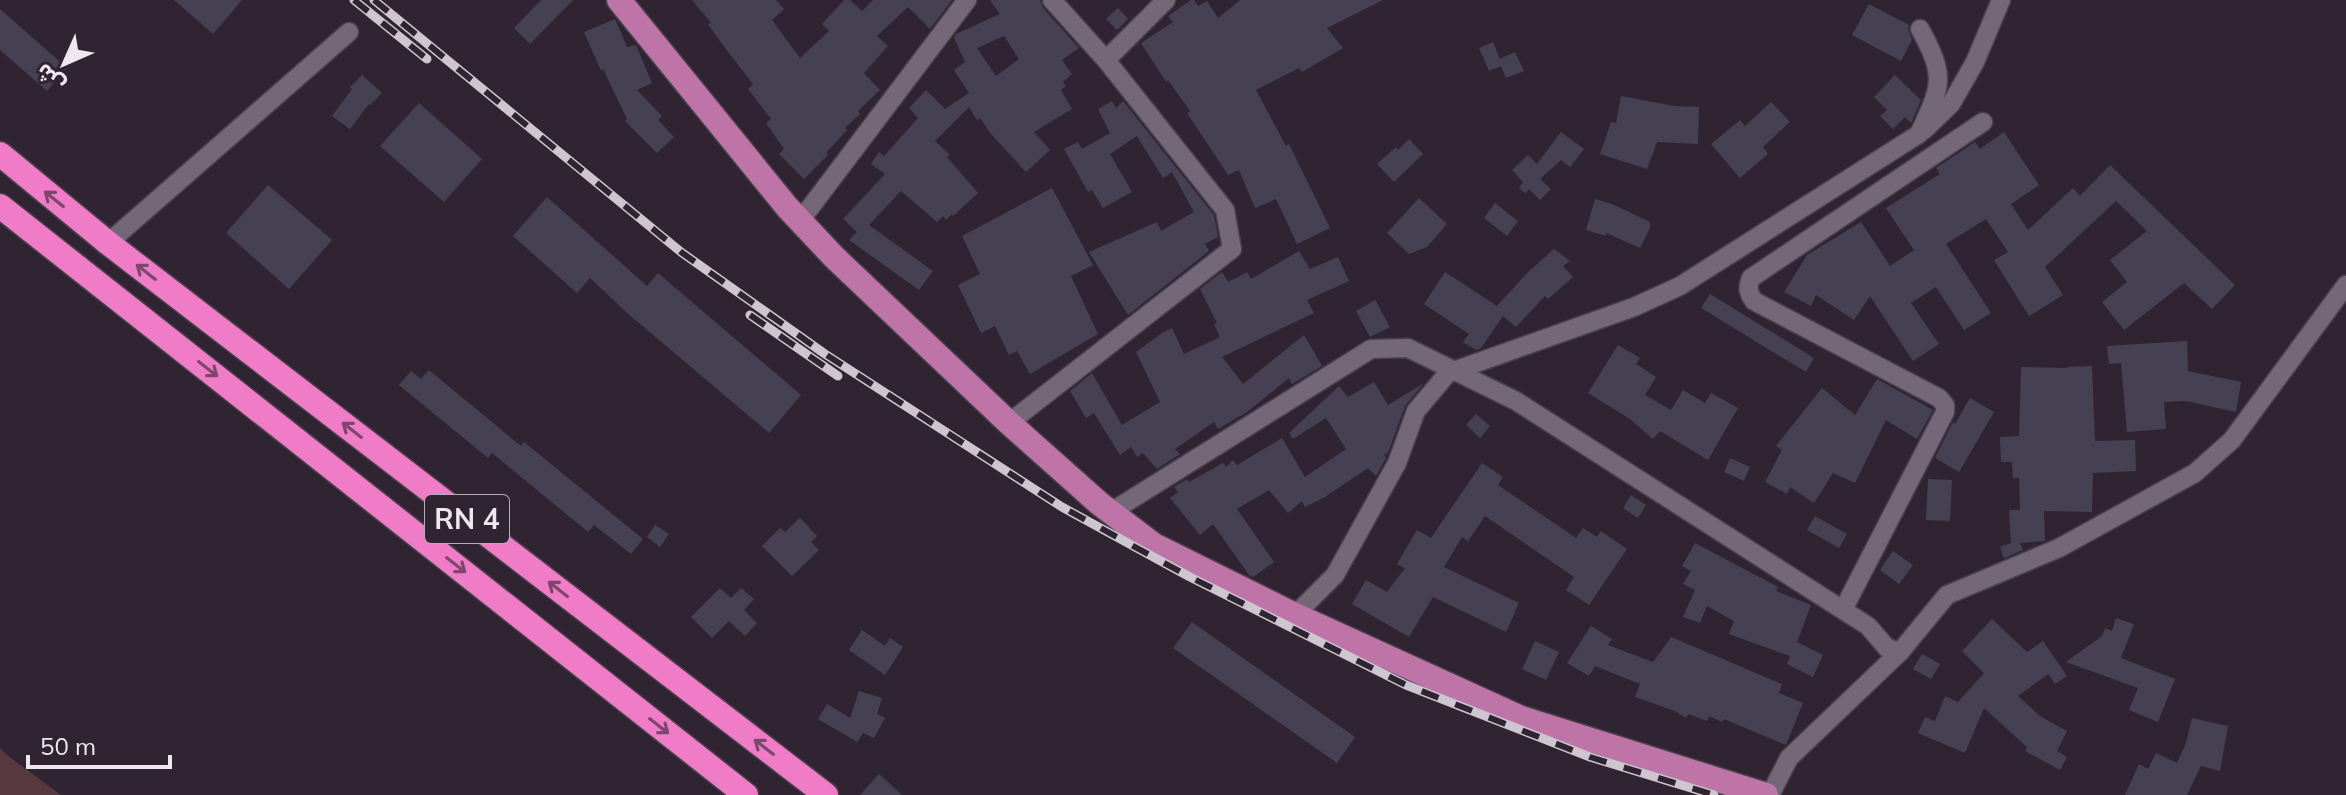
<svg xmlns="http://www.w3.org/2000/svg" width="2346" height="795" font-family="Mulish,'Noto Sans Arabic',sans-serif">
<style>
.green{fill:#56383e}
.building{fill:#454153;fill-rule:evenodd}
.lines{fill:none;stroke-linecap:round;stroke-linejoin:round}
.minor-casing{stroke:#4b414d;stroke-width:21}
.major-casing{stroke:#4b414d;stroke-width:27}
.highway-casing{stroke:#4b414d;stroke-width:27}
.minor{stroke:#746777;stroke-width:18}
.major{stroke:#be74a7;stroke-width:24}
.highway{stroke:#f07cc7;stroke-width:24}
.rail-casing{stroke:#cdc5cf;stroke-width:9}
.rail{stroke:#302433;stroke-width:6;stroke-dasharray:18;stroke-linecap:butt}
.oneway{stroke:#7d476e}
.labels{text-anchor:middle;stroke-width:6;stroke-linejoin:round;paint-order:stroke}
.shield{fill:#302433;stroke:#b5acb7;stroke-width:2}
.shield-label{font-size:28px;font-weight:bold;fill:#eee6f0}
</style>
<rect width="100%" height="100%" fill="#302433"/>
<polygon class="green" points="0,748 7,755 61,795 0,795"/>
<g class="building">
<polygon points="174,0 242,0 213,34"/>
<polygon points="541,0 573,0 530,44 514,28"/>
<polygon points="692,0 776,0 784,9 772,20 800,58 829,31 822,24 844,0 850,0 862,11 873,0 952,0 930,29 908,7 877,36 888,46 864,73 880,90 858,111 860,114 845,128 847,130 826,153 828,155 804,179 779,154 784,149 766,123 771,119 748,89 753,84 722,44 708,24 711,23"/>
<path d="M990,0H1040L1043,8L1079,48L1062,60L1072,74L1063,82L1066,86L1061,90L1072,109L1034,132L1050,150L1026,172L991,134L980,118L977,120L969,107L935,141L950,155L947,157L978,193L953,216L952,214L946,220L943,216L937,222L901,191L869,225L933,271L919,290L849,240L857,232L843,219L885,174L871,164L879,152L884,156L918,118L909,108L926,90L945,109L969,93L954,70L965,62L954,38L956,34L1000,14ZM1004,36L1019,59L996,76L977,48Z"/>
<polygon points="1191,0 1194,0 1198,6 1207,1 1218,18 1240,0 1383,0 1327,28 1343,48 1302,72 1299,68 1256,90 1286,146 1289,144 1330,228 1297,244 1276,199 1255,208 1239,170 1228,175 1187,113 1190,111 1168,80 1166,82 1141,43 1173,22 1168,16"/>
<polygon points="1869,4 1909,25 1908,29 1912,40 1901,61 1852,35"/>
<polygon points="1118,8 1128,19 1117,30 1106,19"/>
<polygon points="0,9 67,68 47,91 0,50"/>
<polygon points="615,19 627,47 636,45 652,83 637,90 662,116 658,120 674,137 657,153 625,121 627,119 603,69 601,71 584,32"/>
<polygon points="1493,42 1500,59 1515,52 1524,71 1506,78 1501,66 1489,71 1479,48"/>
<polygon points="362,75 382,93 370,105 369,104 350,129 332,116 352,89 350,87"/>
<polygon points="1895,75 1921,100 1911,123 1905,117 1893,129 1880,116 1887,110 1874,97"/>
<polygon points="1621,96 1674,106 1699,107 1698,144 1657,142 1647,169 1600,154 1611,122 1616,123"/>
<polygon points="1112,101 1116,108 1123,101 1214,215 1218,237 1205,244 1209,251 1128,315 1089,252 1157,222 1161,231 1194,212 1172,172 1163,178 1137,136 1110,154 1132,192 1103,208 1092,190 1088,192 1064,149 1078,142 1082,149 1110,133 1098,109"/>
<polygon points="1771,102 1790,122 1763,147 1768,154 1740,178 1711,144 1740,120 1745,126"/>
<polygon points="419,103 482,159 444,202 380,146"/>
<polygon points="1561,132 1584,149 1570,167 1561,160 1540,179 1551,189 1540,200 1529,189 1525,193 1519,188 1523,182 1512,170 1528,155 1537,164"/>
<polygon points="2004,132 2039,185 2011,204 2028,230 2073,188 2080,196 2110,165 2235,285 2212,309 2184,283 2124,330 2102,302 2127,282 2110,260 2147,231 2116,201 2045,267 2063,295 2029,316 1994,260 2008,252 1986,219 1946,244 1991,313 1964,330 1936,287 1911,303 1939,344 1913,361 1870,296 1854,320 1816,295 1811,306 1784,292 1807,255 1861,222 1890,266 1914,250 1886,208 1940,174 1936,168 1975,142 1980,149"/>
<polygon points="1409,139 1423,154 1394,182 1377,164 1396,147 1398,150"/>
<polygon points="268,185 332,240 289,289 226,233"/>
<polygon points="1052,188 1093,265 1071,276 1098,334 1030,374 1017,351 1009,355 995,326 981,333 958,285 980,274 962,236"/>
<polygon points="547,197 647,286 658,273 801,395 769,433 626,312 590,278 577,293 513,236"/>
<polygon points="1419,198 1447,224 1427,247 1409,254 1387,233"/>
<polygon points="1595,199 1612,204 1650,222 1650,228 1640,248 1606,233 1606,236 1586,230"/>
<polygon points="1495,203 1518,221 1507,236 1484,218"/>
<polygon points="1554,249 1570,261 1563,266 1573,277 1548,299 1545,296 1516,327 1503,316 1481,348 1476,350 1463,342 1469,334 1424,304 1445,272 1497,306 1526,274"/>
<polygon points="1299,251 1310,269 1338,257 1349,281 1307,300 1314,313 1222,357 1243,384 1304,335 1322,366 1292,384 1289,378 1247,412 1218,429 1214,422 1175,449 1180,454 1157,469 1143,453 1137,457 1131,447 1120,455 1094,413 1086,418 1070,391 1092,373 1122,425 1160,402 1136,352 1162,333 1172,328 1184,354 1220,337 1214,324 1217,323 1200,289 1222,272 1228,282 1247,272 1251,279"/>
<polygon points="1710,294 1814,358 1806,372 1701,308"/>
<polygon points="1375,300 1390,327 1370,337 1356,311"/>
<polygon points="2187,341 2188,371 2241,382 2236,412 2186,401 2164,402 2166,429 2127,432 2121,363 2109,364 2107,346"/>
<polygon points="1618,345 1640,358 1636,364 1656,377 1645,395 1671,410 1683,390 1705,403 1711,393 1738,408 1708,460 1660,431 1653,439 1630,419 1588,393"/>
<polygon points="2092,366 2095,441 2135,440 2136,471 2093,473 2092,512 2044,511 2045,541 2020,543 2023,550 2004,558 2000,547 2011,543 2009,510 2020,510 2019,478 2013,478 2012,462 2001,462 2000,437 2019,436 2021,367 2067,368 2067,367"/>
<polygon points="429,370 521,446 524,442 643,539 631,554 594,525 588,532 492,453 488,458 399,385 411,371 421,379"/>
<polygon points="1877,379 1933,410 1917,439 1886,420 1855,483 1833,473 1814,503 1790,487 1787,494 1765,482 1782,450 1776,446 1822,388 1855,415"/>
<polygon points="1374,382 1388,405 1424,383 1405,406 1388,453 1384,455 1386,458 1376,476 1368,468 1325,497 1305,507 1302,501 1288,513 1269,490 1237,509 1274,562 1253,577 1249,575 1213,524 1200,535 1170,498 1178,492 1174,487 1187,479 1189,482 1223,463 1226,467 1233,460 1237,465 1282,438 1305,477 1346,449 1326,418 1293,439 1289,433 1339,386 1348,397"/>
<polygon points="1970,398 1994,412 1959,472 1935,458 1953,422 1955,424"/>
<polygon points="1476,414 1490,426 1480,438 1466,425"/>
<polygon points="1730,458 1750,467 1744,481 1724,472"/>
<polygon points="1482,463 1503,477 1498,485 1576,538 1583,528 1597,537 1601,531 1627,549 1589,605 1566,590 1574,577 1485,516 1468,541 1462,537 1444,567 1519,603 1506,632 1433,597 1409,637 1352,604 1366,580 1387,592 1405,568 1397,564 1417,530 1431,538"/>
<polygon points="1928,479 1952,480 1950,521 1926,520"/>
<polygon points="1631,495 1646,505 1638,518 1623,508"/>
<polygon points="1815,516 1847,534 1839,548 1807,530"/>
<polygon points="800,518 817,536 811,542 819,550 792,576 762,546 780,528 785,532"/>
<polygon points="655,525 669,534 660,547 647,537"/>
<polygon points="1695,543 1778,587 1776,591 1811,605 1797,642 1823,655 1813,677 1787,664 1790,656 1729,634 1734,621 1707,606 1700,623 1683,617 1695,590 1683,584 1691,571 1682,566"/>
<polygon points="1893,551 1913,565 1899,584 1880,570"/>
<polygon points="720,588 731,598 741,588 754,599 744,610 757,623 745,636 729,621 712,638 691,617"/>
<polygon points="2116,618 2134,624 2121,658 2175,679 2158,722 2129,710 2138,688 2066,662 2102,636 2105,628 2112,631"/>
<polygon points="1992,619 2027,652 2043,641 2067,676 2055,684 2048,674 2018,696 2040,716 2067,731 2057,751 2067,757 2060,770 2025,751 2027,747 1984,708 1965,753 1918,733 1925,717 1935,721 1945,696 1958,702 1984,673 1962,651"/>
<polygon points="1192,622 1355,737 1337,763 1173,648"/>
<polygon points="1591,626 1612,639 1608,645 1653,662 1671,637 1782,684 1779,693 1803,703 1786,745 1724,719 1722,722 1709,716 1707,721 1688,714 1686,718 1675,711 1635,697 1640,684 1595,666 1589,676 1567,663"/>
<polygon points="862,630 885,646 890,638 903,647 885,675 849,650"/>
<polygon points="1535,641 1559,652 1546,680 1522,669"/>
<polygon points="1922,654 1940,664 1931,679 1913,669"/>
<polygon points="859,691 882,698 877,714 885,718 874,738 863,733 857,742 818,719 827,704 850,718"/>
<polygon points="2192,718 2228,726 2220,771 2201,766 2187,795 2125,795 2139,764 2148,769 2156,753 2177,763 2186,743"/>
<polygon points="879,774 902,795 860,795"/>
</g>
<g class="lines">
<defs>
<g id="minor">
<polyline points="1106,60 1166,0"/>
<polyline points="1924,130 1951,104 1975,62 2001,0"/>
<polyline points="800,221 967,0"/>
<polyline points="108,243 349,32"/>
<polyline points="1009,423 1232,249 1225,210 1106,60 1052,0"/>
<polyline points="1111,512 1371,349 1408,348 1516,401 1868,626 1887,648 1900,652 1789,758 1770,795"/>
<path d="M1843,610L1945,412V405L1939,398L1754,301C1748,293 1747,288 1751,278L1983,122"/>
<path d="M1295,615L1335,575L1397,463L1416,411L1448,373L1634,307L1680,286L1919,134C1941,86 1947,78 1920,29"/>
<polyline points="1900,652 1947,595 2059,548 2195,473 2232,440 2346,285"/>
</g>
<polyline id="major" points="619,0 787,207 834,257 1009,423 1100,504 1154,545 1295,615 1521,718 1766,795"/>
<g id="highway">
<polyline points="0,154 108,243 826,795"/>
<polyline points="0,206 746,795"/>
</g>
</defs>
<use href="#minor" class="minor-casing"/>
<use href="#major" class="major-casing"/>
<use href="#highway" class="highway-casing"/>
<use href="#minor" class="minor"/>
<use href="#major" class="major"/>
<use href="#highway" class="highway"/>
<defs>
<g id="rail">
<polyline points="354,0 427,59"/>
<polyline points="374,0 681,252 825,354 1062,507 1190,577 1406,685 1590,757 1714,795"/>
<polyline points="750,315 838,376"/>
</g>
</defs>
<use href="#rail" class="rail-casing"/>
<use href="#rail" class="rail"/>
</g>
<defs><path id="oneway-shaft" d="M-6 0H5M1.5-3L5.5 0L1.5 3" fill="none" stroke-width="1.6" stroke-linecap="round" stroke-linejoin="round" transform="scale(2)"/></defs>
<g class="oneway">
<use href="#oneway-shaft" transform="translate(54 199) rotate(-141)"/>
<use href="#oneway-shaft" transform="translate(146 272) rotate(-142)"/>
<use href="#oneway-shaft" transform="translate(208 369) rotate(38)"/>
<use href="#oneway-shaft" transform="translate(352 430) rotate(-142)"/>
<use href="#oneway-shaft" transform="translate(456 565) rotate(38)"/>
<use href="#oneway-shaft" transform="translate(558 589) rotate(-142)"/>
<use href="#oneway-shaft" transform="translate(659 726) rotate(38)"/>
<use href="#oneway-shaft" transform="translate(764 747) rotate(-142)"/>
</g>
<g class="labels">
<rect class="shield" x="425" y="495" width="84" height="48" rx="6"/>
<g class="shield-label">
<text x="467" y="529">RN 4</text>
</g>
</g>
<g transform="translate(64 64) rotate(225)" stroke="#302433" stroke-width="6" paint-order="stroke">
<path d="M0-6L14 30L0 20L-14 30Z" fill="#eee6f0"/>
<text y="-12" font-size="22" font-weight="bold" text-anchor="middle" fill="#eee6f0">ش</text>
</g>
<path d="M28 755v12h142v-12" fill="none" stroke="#eee6f0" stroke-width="4"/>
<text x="40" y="755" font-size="24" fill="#eee6f0" stroke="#302433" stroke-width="6" paint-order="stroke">50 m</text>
</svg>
